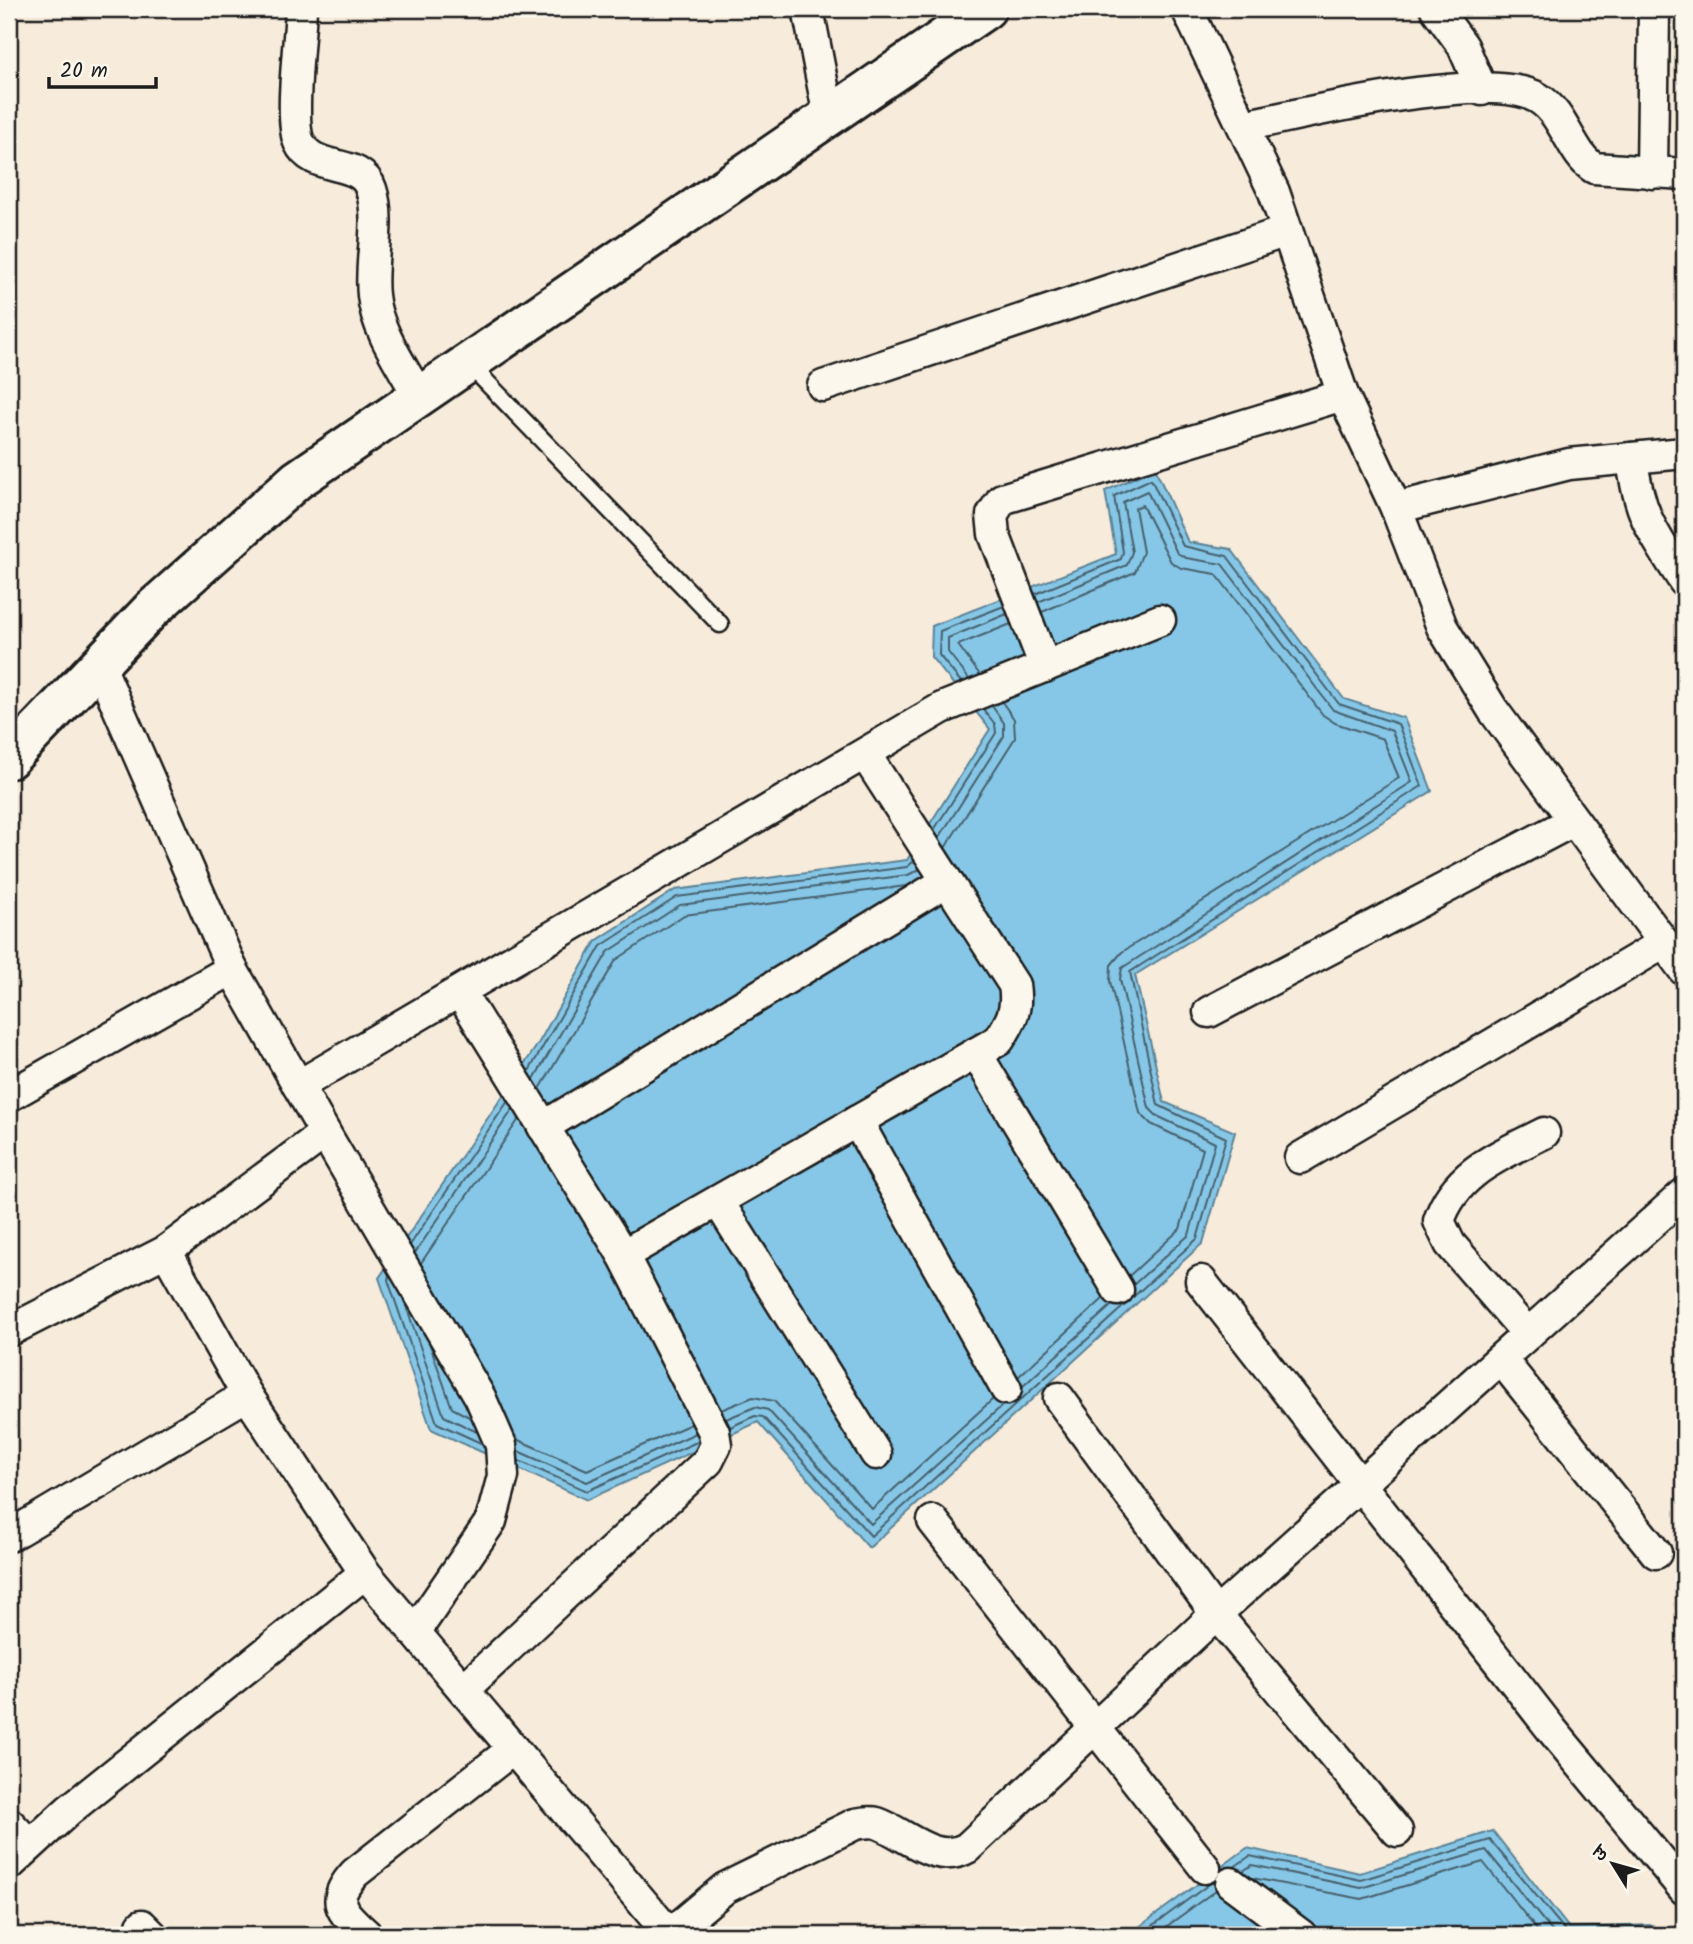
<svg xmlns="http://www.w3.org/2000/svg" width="1693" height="1944" font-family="Kalam,'Playpen Sans Deva',sans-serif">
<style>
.water{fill:#86c7e7;stroke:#5c8396;stroke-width:2}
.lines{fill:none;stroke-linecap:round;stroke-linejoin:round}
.shore{stroke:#46606d;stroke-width:2}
.lane-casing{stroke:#1c1c1c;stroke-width:21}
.street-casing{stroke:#1c1c1c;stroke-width:35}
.secondary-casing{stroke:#1c1c1c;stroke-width:44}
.lane{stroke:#fbf7ec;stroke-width:16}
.street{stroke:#fbf7ec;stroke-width:30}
.secondary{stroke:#fbf7ec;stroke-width:38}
</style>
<rect width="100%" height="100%" fill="#f7ebdb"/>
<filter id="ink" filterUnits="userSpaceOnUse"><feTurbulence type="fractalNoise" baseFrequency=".0143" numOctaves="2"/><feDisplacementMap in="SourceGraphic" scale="14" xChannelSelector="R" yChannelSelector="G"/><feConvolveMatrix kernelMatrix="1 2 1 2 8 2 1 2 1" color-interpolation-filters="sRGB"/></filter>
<g filter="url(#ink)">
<g class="water">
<polygon points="1155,468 1188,542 1231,549 1344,699 1404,718 1432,791 1135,975 1164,1102 1235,1132 1203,1243 869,1548 758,1422 587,1500 431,1429 379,1278 538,1044 596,941 675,890 907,860 990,729 931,657 932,626 1116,554 1105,491"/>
<polygon points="1493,1831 1569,1928 1653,1925 1666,1935 1128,1935 1247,1848 1360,1873"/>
</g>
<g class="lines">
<g class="shore">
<polyline points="1035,594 1121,559 1123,552 1114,496 1151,479 1183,546 1227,556 1339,704 1398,724 1422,786 1130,972 1158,1105 1226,1138 1197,1239 1132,1298"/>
<polyline points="1038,602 1127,565 1132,552 1123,502 1147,491 1177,553 1186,558 1222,564 1333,710 1392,731 1412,782 1122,968 1120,979 1149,1108 1157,1116 1215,1143 1189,1235 1133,1285"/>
<polyline points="1042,612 1135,572 1143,552 1135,508 1142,505 1171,562 1181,568 1216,574 1323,715 1335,723 1383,739 1399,778 1122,952 1111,965 1110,981 1140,1113 1151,1124 1203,1149 1180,1229 1129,1276"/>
<polyline points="980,675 958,645 1011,624"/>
<polyline points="969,679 948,652 948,638 1007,614"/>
<polyline points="961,682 939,655 940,631 1004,606"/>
<polyline points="934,830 996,733 995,724 983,709"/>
<polyline points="939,838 1004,736 1004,723 992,706"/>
<polyline points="945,848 1015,738 1014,719 1002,702"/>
<polyline points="529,1071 601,946 677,897 907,867 914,861"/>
<polyline points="534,1079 608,952 680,905 908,875 920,869"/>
<polyline points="540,1089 616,960 684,915 906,886"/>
<polyline points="410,1245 508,1101"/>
<polyline points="415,1253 513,1109"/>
<polyline points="421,1263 519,1119"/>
<polyline points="389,1275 388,1280 437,1423 483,1444"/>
<polyline points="404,1300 444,1416 477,1432"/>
<polyline points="430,1345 452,1408 471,1418"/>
<polyline points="1018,1377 1104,1298"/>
<polyline points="1022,1387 1112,1305"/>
<polyline points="721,1410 753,1397 774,1401 872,1509 993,1399"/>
<polyline points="726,1419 755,1407 768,1410 871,1524 1003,1405"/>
<polyline points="730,1427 755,1416 763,1417 871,1536 1125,1305"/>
<polyline points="516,1439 587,1470 691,1424"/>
<polyline points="518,1451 587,1482 696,1433"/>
<polyline points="519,1461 587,1491 699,1441"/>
<polyline points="1234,1867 1250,1856 1361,1880 1490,1840 1569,1935"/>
<polyline points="1243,1871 1252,1865 1361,1888 1486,1850 1555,1935"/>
<polyline points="1252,1878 1362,1899 1483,1862 1541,1935"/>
<polyline points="1140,1935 1212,1882"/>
<polyline points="1155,1935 1216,1890"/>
<polyline points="1575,1935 1650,1932 1655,1935"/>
</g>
<defs>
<polyline id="lane" points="468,363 720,624"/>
<g id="street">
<path d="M301,9C300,37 289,120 299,142C313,174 361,157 371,189C382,222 369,261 373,295C376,330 403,367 419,397"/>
<polyline points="808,9 829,117"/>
<polyline points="1187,9 1274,192 1343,395 1396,508 1442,627 1493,710 1684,970"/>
<polyline points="1436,9 1463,46 1482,90"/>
<path d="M1243,126C1304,114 1487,68 1538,98C1564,113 1571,154 1594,168L1684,174"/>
<polyline points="1652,173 1654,9"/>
<polyline points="823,386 1287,231"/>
<path d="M1632,458C1638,514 1654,535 1684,581"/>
<polyline points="1396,508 1569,464 1684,453"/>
<polyline points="99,664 232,969 325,1133 166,1251 247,1395 365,1573 670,1935"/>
<polyline points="1045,667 994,534 992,515 1002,499 1343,395"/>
<polyline points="460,992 623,1255 714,1432 716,1445 708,1461 464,1689"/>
<polyline points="1209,1012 1573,821"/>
<polyline points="976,1053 1118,1290"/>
<polyline points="298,1086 942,708 1160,620"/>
<polyline points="9,1096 232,969"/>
<polyline points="857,1121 1006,1389"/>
<polyline points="543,1127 947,881"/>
<polyline points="325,1133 480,1397 501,1445 503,1476 491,1521 415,1632"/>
<polyline points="1300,1158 1664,943"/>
<polyline points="718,1201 876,1454"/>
<path d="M623,1255L999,1040C1012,1020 1018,1009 1014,985L865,754"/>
<polyline points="1201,1281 1552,1730 1684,1889"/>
<polyline points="9,1331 166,1251"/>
<path d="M1528,1334L1450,1244L1439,1221C1455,1172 1501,1155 1544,1133"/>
<polyline points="1501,1359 1656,1553"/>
<polyline points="1059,1398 1216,1614 1397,1831"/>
<polyline points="933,1521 1205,1868"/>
<polyline points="9,1536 247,1395"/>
<polyline points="9,1823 30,1845"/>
<polyline points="9,1865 69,1810 365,1573"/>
<polyline points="1231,1883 1301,1935"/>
<polyline points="142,1925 152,1935"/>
<path d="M670,1934L725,1888L855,1824C862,1823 870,1821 877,1823C906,1833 935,1866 967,1848L1216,1614L1684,1194"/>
<path d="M367,1935C342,1912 328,1902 355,1873L513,1749"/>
</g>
<polyline id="secondary" points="9,759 152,609 297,480 986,9"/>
</defs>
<use href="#lane" class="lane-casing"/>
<use href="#street" class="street-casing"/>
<use href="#secondary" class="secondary-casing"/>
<use href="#lane" class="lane"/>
<use href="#street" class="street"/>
<use href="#secondary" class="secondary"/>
</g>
</g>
<rect width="1693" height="1944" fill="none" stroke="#fbf7ec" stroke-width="35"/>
<rect x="18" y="18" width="1658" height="1909" fill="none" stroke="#1c1c1c" stroke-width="2.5" filter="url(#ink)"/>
<g transform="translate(1613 1864) rotate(307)" stroke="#fbf7ec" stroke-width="5" paint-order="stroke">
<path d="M0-5L12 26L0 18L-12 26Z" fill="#1c1c1c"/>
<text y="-10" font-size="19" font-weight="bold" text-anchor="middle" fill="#1c1c1c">उ</text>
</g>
<path d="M49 77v10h107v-10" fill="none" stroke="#1c1c1c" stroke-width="3.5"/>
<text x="60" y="77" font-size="21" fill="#1c1c1c" stroke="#fbf7ec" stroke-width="5" paint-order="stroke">20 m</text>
</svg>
